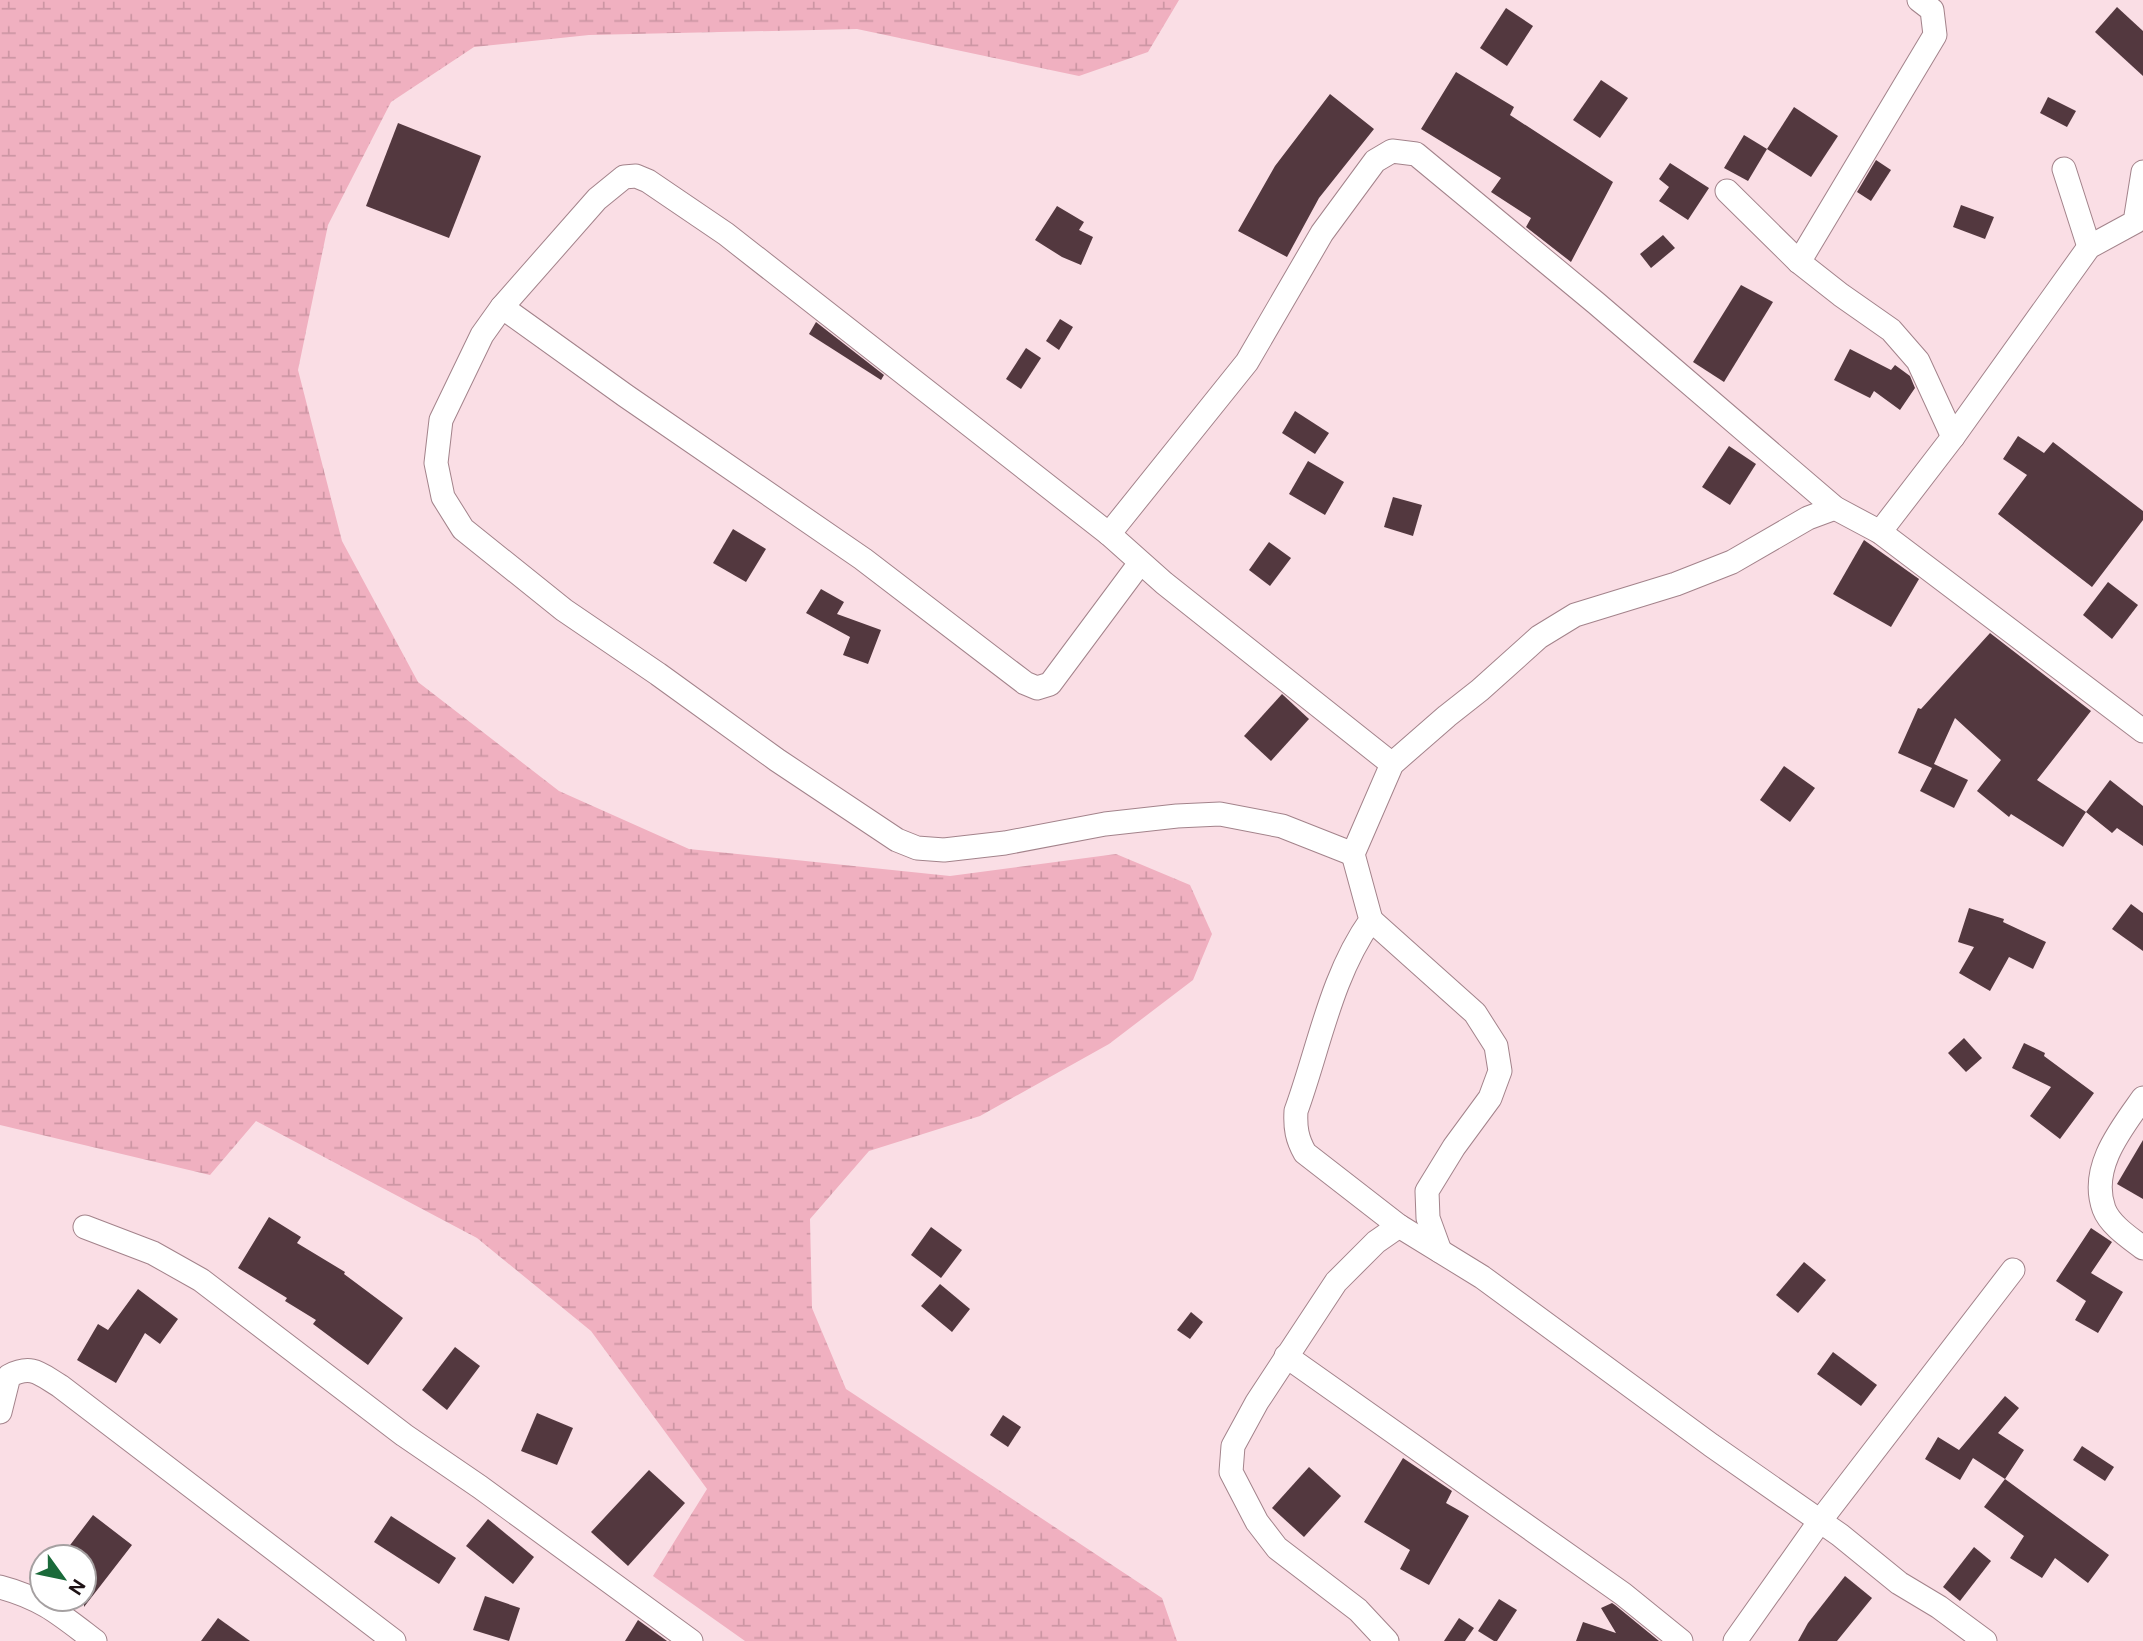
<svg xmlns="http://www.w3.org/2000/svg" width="2143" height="1641" font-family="'DM Sans',sans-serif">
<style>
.wetland{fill:url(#wetland-marsh)}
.building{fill:#53383f}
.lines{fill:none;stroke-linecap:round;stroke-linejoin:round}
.street-casing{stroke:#a3838b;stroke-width:25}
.street{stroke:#fff;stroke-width:23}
</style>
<defs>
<pattern id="wetland-marsh" width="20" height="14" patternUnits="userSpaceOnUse" patternTransform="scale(1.75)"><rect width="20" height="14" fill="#f0b0c0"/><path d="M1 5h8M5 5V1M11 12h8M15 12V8" fill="none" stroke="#cd96a4"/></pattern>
</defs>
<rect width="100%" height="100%" fill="#fadee5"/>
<polygon class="wetland" points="0,0 1179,0 1148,52 1079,76 857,29 589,35 474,47 391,102 328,225 298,370 342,541 418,682 559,791 689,849 950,876 1116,854 1190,885 1212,934 1193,980 1109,1044 980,1116 869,1151 810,1219 812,1308 846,1389 1162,1598 1177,1641 745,1641 653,1576 707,1489 591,1331 477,1238 256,1121 210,1175 0,1125"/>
<g class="building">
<polygon points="2117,7 2143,31 2143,76 2095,32"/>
<polygon points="1506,8 1533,26 1507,66 1480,48"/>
<polygon points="1456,72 1514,107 1510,115 1613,182 1571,262 1526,227 1531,218 1491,192 1501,178 1421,129"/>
<polygon points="1601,80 1628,98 1600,138 1573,120"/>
<polygon points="1330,94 1374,129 1319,198 1287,257 1238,231 1275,166"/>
<polygon points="2048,97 2076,111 2067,127 2040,113"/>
<polygon points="1794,107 1838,136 1811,177 1767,149"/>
<polygon points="398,123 481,156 449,238 366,206"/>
<polygon points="1744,135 1767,149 1748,181 1724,168"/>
<polygon points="1876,160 1891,170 1871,201 1857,192"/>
<polygon points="1670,163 1709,188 1688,220 1659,201 1669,187 1659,179"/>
<polygon points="1961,205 1994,217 1985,239 1953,227"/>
<polygon points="1057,206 1084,222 1079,230 1093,237 1081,265 1062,257 1035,240"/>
<polygon points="1663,235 1675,248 1651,268 1640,254"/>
<polygon points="1741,285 1773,302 1724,382 1693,362"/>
<polygon points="1060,319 1073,327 1059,350 1046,341"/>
<polygon points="816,322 884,375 881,380 809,334"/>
<polygon points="1026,348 1041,358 1021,389 1006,379"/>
<polygon points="1850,349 1891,370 1895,365 1910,376 1915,388 1900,410 1874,391 1870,398 1834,380"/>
<polygon points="1295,411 1329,433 1315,454 1282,433"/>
<polygon points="2018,436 2044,453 2053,442 2143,511 2143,520 2092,587 1998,514 2027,475 2003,459"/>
<polygon points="1729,446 1756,464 1730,505 1702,487"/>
<polygon points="1308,461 1344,482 1325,515 1289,494"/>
<polygon points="1393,497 1422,505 1413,536 1384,527"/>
<polygon points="733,529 766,549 746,582 713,563"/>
<polygon points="1864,540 1919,579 1891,627 1833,594"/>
<polygon points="1269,542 1291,558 1270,586 1249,570"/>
<polygon points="2108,582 2138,605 2112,639 2083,615"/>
<polygon points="821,589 844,602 837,614 881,630 868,664 843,655 850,637 806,613"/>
<polygon points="1990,633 2091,711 2037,780 2086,812 2063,847 2011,814 2009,817 1977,791 2001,760 1955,718 1934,764 1968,780 1954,808 1920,791 1932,768 1898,753 1918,708 1921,709"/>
<polygon points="1282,694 1309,719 1271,761 1244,736"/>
<polygon points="1784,766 1815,788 1790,822 1760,800"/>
<polygon points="2110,780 2143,806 2143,846 2117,828 2112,833 2086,812"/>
<polygon points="2131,904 2143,913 2143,951 2112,929"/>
<polygon points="1969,908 2004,919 2003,922 2046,942 2033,969 2009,957 1990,991 1959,973 1974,947 1958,942"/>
<polygon points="1964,1038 1982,1058 1966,1072 1948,1053"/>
<polygon points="2024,1043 2045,1053 2044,1056 2094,1093 2060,1139 2030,1116 2051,1087 2012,1068"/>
<polygon points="2143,1140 2143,1199 2117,1184"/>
<polygon points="269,1217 301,1237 297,1243 345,1272 344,1274 403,1318 368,1365 313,1324 316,1320 285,1301 287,1298 238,1268"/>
<polygon points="931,1227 962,1250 941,1278 911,1255"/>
<polygon points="2091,1228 2112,1242 2091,1273 2123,1292 2098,1333 2075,1320 2086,1301 2056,1281"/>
<polygon points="1804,1262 1826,1280 1798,1313 1776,1295"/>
<polygon points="940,1284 970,1309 952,1332 921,1306"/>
<polygon points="138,1289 178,1319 160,1344 145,1333 116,1383 77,1360 98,1324 108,1330"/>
<polygon points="1191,1312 1203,1322 1190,1339 1177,1330"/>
<polygon points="455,1347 480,1366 447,1410 422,1390"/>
<polygon points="1833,1352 1877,1385 1861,1406 1817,1374"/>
<polygon points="2005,1396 2019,1408 1998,1433 2024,1450 2005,1479 1973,1458 1960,1480 1925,1459 1938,1437 1959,1450"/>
<polygon points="537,1413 573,1428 557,1465 521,1451"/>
<polygon points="1003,1415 1021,1427 1008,1447 990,1435"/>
<polygon points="2082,1446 2114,1467 2105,1481 2073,1460"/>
<polygon points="1403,1458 1452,1491 1446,1503 1469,1516 1429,1585 1400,1569 1410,1550 1364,1522"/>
<polygon points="1309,1467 1341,1496 1304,1537 1272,1508"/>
<polygon points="649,1470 685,1503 628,1566 591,1532"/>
<polygon points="2005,1479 2109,1555 2088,1583 2055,1558 2042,1578 2010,1558 2024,1536 1984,1507"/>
<polygon points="93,1515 132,1545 84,1607 84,1557 61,1557"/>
<polygon points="391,1516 456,1558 439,1584 374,1542"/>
<polygon points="488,1519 534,1557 513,1584 466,1546"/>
<polygon points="1974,1547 1991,1561 1960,1601 1943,1587"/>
<polygon points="1845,1576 1872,1598 1837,1641 1798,1641 1808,1623"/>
<polygon points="485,1596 520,1608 509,1641 473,1630"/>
<polygon points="1499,1599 1517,1610 1497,1641 1494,1641 1478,1631"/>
<polygon points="1612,1603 1615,1605 1659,1641 1576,1641 1583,1622 1616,1633 1601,1608"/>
<polygon points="218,1618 250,1641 201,1641"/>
<polygon points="1459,1618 1474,1628 1465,1641 1444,1641"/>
<polygon points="638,1620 667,1641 625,1641"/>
</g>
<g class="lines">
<defs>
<g id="street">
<polyline points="2064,169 2089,247"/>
<polyline points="1727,191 1799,262 1841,295 1891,330 1918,361 1953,437"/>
<polyline points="1799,262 1935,35 1932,10 1919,0"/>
<polyline points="502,307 626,396 863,559 1025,683 1037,688 1050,684 1140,563"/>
<polyline points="1880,532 1953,437 2089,247 2135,222 2143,172"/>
<polyline points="1109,534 1247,362 1322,233 1375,161 1392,151 1416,154 1596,303 1835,508 1880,532 2143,731"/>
<polyline points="1353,854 1282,826 1220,814 1177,816 1105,824 1005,843 944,850 917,848 897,840 777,760 658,674 564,610 463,529 443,497 436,463 441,420 482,335 502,307 597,199 624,177 636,176 648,181 726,234 1109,534 1164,583 1392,764"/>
<polyline points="1371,920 1475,1013 1496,1046 1500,1071 1490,1098 1454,1147 1427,1191 1428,1218 1440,1251"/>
<path d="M2143,1098C2121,1129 2089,1168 2104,1209C2110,1225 2130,1238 2143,1248"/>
<polyline points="1399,1226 1482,1277 1711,1445 1840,1535 1899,1583 1939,1607 1985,1641"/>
<polyline points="85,1227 153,1253 201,1280 404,1435 480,1487 691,1641"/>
<polyline points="1286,1356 1623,1594 1681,1641"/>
<path d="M0,1412L9,1376C32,1364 40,1374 60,1386L394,1641"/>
<path d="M0,1587C42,1598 61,1615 95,1641"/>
<path d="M1387,1641L1358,1610L1277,1548L1257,1522L1231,1472L1233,1446L1257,1402L1336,1282L1376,1242L1399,1226L1305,1153C1297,1139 1295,1128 1296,1111C1319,1048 1331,976 1371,920L1353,854L1392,764L1447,716L1480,690L1539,637L1575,615L1676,584L1732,562L1808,518L1835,508"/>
<polyline points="1735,1641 1820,1521 2013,1270"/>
</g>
</defs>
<use href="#street" class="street-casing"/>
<use href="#street" class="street"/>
</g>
<g transform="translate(63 1578) rotate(123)"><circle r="33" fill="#ffffff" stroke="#a5a0a1" stroke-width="2"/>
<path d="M0-5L12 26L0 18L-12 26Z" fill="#1a6a3a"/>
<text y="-10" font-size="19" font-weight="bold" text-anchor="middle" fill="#1e1215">N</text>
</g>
</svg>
